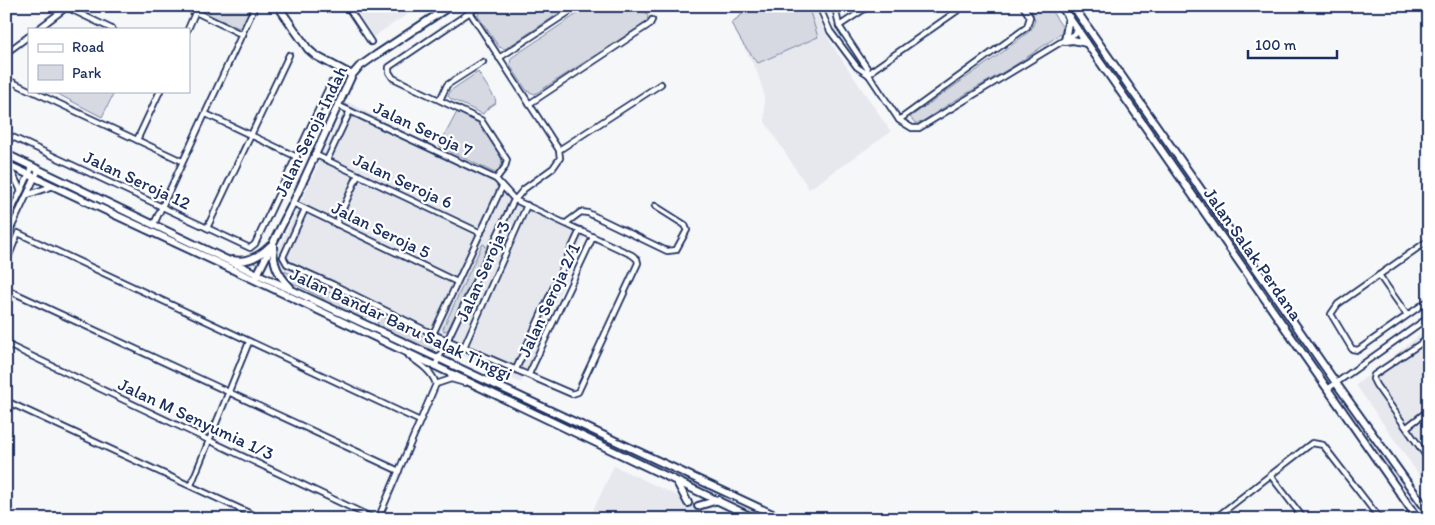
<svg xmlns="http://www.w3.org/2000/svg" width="1435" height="525" font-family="Itim,sans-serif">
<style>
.built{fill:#e6e8ee}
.green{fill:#d6d9e2;stroke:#7884a0}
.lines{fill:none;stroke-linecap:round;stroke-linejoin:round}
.street-casing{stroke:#1b2f5e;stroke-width:8}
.secondary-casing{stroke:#1b2f5e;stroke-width:10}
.street{stroke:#fff;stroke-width:4.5}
.secondary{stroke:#fff;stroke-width:6}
.labels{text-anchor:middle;stroke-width:4.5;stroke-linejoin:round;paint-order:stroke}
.street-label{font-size:18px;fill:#1b2f5e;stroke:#fff}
</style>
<rect width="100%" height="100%" fill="#f6f7f9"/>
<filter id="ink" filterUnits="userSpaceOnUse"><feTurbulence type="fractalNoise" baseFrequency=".02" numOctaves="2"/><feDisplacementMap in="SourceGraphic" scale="10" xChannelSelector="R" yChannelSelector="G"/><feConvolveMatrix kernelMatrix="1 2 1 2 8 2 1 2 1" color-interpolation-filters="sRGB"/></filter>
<g filter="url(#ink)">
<g class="built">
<polygon points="353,6 420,6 373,37"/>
<polygon points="751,6 814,6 826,34 836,51 891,132 809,189 765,122 764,94 756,69 730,23"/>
<polygon points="348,102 509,185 508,196 585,236 521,383 284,271 278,250"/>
<polygon points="1429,328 1429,489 1356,385"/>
<polygon points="614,466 727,519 589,519"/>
</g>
<g class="green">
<polygon points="204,6 251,6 243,25 239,28 200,11"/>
<polygon points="487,6 570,6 505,49 499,47 478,16 479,11"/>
<polygon points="589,6 642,6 648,16 647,22 535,94 527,91 510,65 511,58"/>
<polygon points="753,6 808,6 818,37 758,63 743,44 731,23"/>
<polygon points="1030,6 1048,6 1063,28 1062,33 1017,64 954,101 920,123 915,123 910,117 1000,54 1031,30 1035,20"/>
<polygon points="478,72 496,100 495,101 496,103 487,109 483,114 451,99 448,96 450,91"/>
<polygon points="52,91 115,91 102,117"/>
<polygon points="457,112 480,124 501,157 502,163 497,174 439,146"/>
<polygon points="484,244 487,249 448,330 444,331 443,329 445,324 482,245"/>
<polygon points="278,268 437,343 437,346 431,351 378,326 377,318 369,315 364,320 325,302 323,298 288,281"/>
</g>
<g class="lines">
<defs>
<g id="street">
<polyline points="64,6 112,29"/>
<polyline points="183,6 243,35"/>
<polyline points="347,6 371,42"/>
<polyline points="479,6 389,67 389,72 393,78 481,120 507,160 505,167 496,179"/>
<polyline points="819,6 830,31 857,67 869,75 899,120 912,128 919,128 1079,31"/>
<polyline points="835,6 839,26 867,68 869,75"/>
<polyline points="839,26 869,6"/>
<polyline points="38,29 67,7"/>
<polyline points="188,29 198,6"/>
<polyline points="6,53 29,36"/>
<polyline points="499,58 578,6"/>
<polyline points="869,75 874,69 964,6"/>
<polyline points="6,79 29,90"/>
<polyline points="32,91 182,161"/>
<polyline points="440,100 447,85 483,62"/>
<polyline points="529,104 650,24 652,20"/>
<polyline points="206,114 297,157"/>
<polyline points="899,120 1027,27 1030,17 1023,6"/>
<polyline points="6,134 250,248 255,244 331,83"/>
<polyline points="137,140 160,91"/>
<polyline points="559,150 661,84"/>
<polyline points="314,154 481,233"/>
<polyline points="327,160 350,111"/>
<polyline points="9,166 21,191"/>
<polyline points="27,195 53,186"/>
<polyline points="293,203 457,282"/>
<polyline points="305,209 283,257 287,264 334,285 433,334 572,394 578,392 638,263 637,259 632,255 515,200 496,179 337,105"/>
<polyline points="6,222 33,166"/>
<polyline points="566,223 581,212 588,213 667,251 676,250 687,230 685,225 655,206"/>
<polyline points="154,224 255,6"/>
<polyline points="336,224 358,175"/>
<polyline points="207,228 289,55"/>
<polyline points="6,239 39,169"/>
<polyline points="1429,240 1338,304 1331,314 1352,349 1358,350 1429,300"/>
<polyline points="6,263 18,233 420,421"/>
<polyline points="1379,275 1407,315"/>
<polyline points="6,289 399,471"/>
<polyline points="433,334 502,187"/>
<polyline points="1429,338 1374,375 1373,379 1376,385 1429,460"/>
<polyline points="6,344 375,519"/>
<polyline points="464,347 527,205"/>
<polyline points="435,366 513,202 524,189 553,168 560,158 559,150 466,6"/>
<polyline points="516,369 580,230"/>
<polyline points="529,374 593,237"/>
<polyline points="436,384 451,379 465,383"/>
<polyline points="1329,388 1429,317"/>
<polyline points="6,401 262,519"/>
<polyline points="1407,427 1429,410"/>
<polyline points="1271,476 1304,519"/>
<polyline points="191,485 249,342"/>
<path d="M378,519L436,384C432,371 420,364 409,356"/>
<polyline points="1214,519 1312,443 1323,445 1380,519"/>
</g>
<g id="secondary">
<polyline points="278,6 308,49 316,56 352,75"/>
<polyline points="1061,6 1418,519"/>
<polyline points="1073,6 1336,383 1429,513"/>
<polyline points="1069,17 1065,41 1073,40 1086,43"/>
<polyline points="6,154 223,258 783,519"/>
<polyline points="6,164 255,280 756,519"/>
<path d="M273,245C273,263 277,274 290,287"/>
<path d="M232,260C246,263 259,257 270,246"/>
<polyline points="256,277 293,203 352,75 359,67 376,55 450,6"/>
<polyline points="677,482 688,503"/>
<polyline points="698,506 718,500"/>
</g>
</defs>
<use href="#street" class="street-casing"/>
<use href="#secondary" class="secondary-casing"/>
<use href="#street" class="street"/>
<use href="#secondary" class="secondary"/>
</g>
</g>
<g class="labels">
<g class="street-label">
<text transform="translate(423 129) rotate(25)" y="6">Jalan Seroja 7</text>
<text transform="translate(311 131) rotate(-64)" y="6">Jalan Seroja Indah</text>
<text transform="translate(137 180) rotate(25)" y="6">Jalan Seroja 12</text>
<text transform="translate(403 181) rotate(25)" y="6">Jalan Seroja 6</text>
<text transform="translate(381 230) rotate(26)" y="6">Jalan Seroja 5</text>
<text transform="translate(1253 254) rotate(55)" y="6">Jalan Salak Perdana</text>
<text transform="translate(483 271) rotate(-66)" y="6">Jalan Seroja 3</text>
<text transform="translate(549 300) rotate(-65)" y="6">Jalan Seroja 2/1</text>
<text transform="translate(401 324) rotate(25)" y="6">Jalan Bandar Baru Salak Tinggi</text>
<text transform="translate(196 419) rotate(25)" y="6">Jalan M Senyumia 1/3</text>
</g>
</g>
<rect width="1435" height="525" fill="none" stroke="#fff" stroke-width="25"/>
<rect x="12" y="12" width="1410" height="500" fill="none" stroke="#1b2f5e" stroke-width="2" filter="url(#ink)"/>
<rect x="28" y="28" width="162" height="65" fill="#ffffff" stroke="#a4acbf"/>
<rect x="38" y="44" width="25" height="8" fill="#ffffff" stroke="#a4acbf"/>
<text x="72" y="52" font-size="15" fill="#1b2f5e">Road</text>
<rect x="38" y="65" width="25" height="15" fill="#d6d9e2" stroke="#a4acbf"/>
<text x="72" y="78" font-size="15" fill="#1b2f5e">Park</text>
<path d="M1248 50v8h89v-8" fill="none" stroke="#1b2f5e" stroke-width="2.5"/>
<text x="1255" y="50" font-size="15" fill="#1b2f5e" stroke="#ffffff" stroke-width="4" paint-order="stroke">100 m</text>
</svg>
